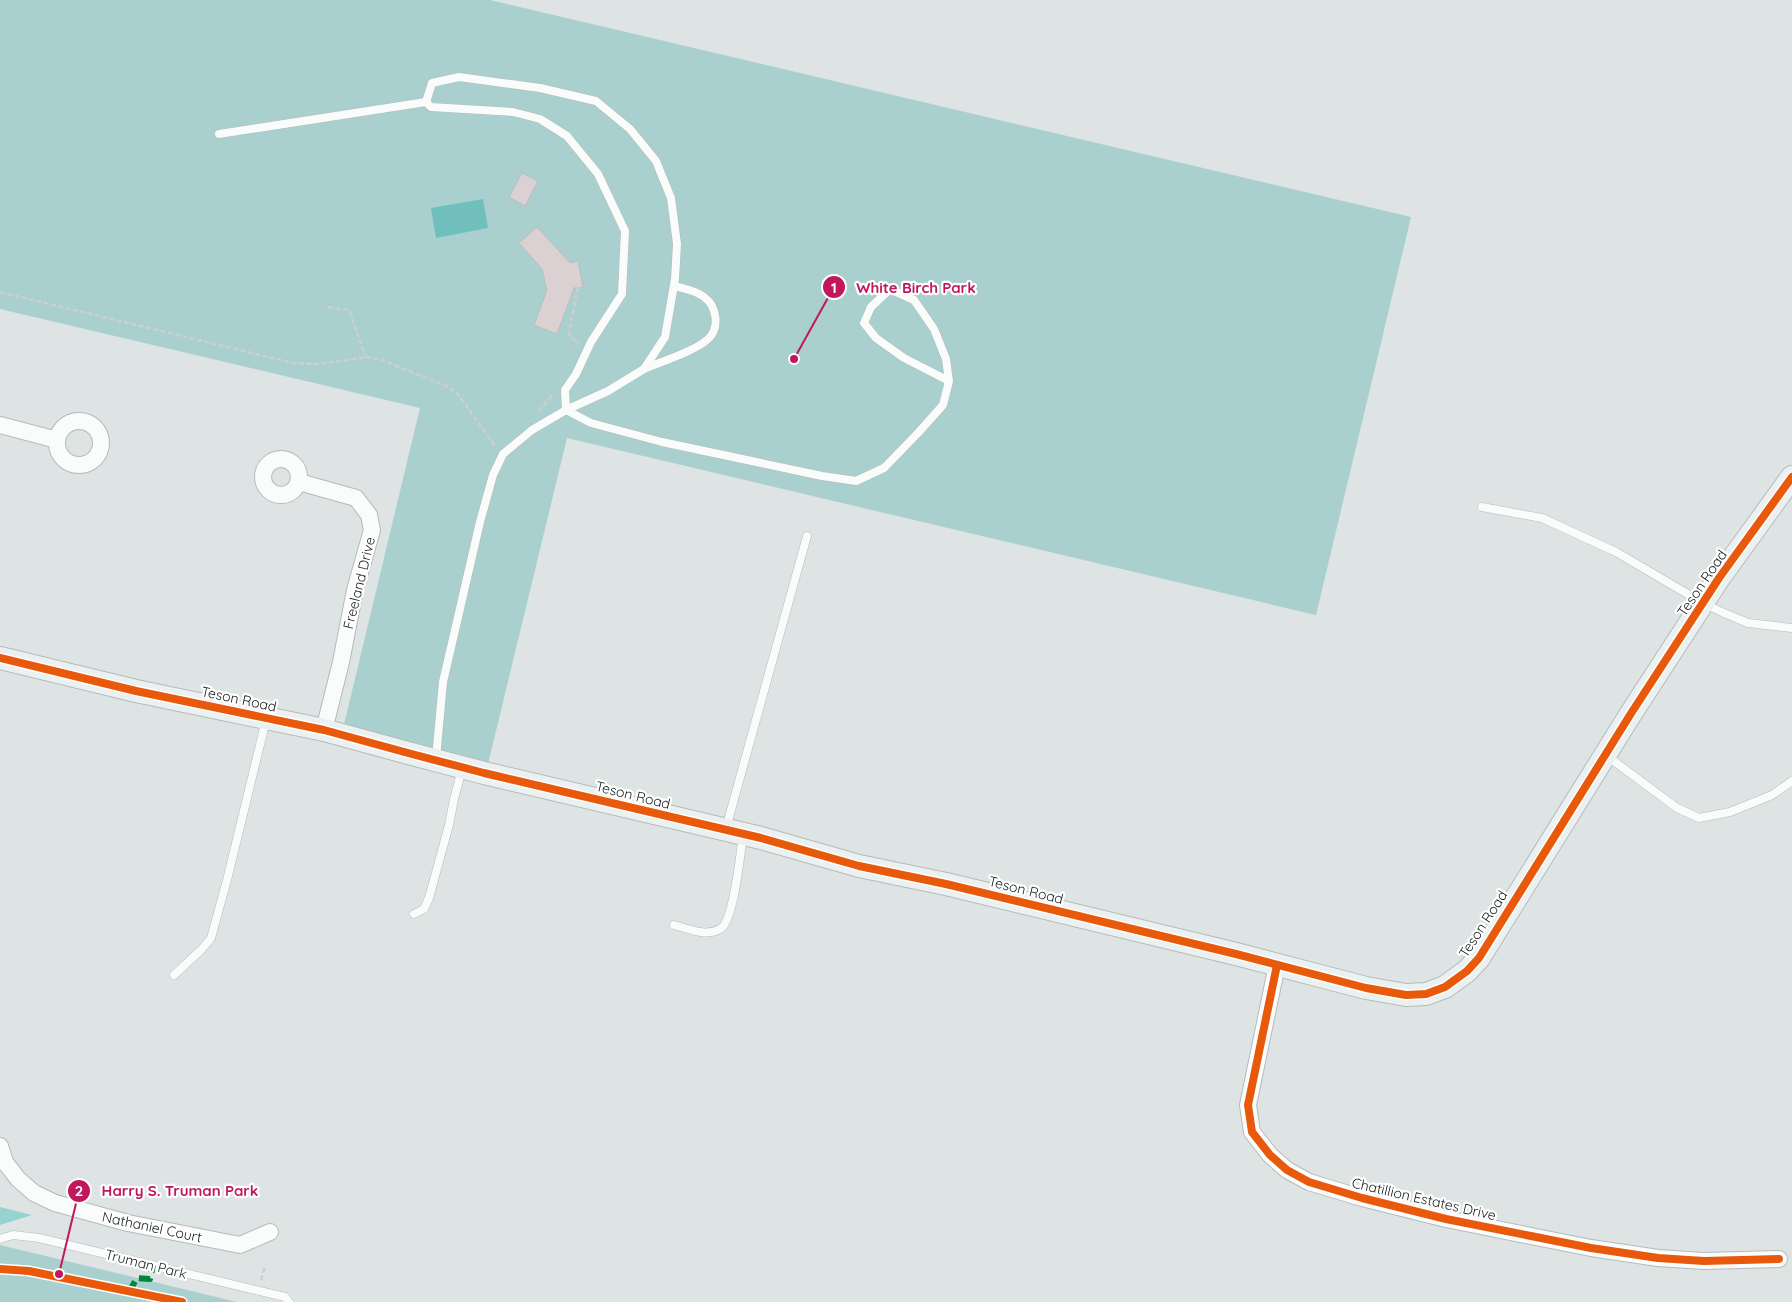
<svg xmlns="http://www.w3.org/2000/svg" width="1792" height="1302" font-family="Quicksand,sans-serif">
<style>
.green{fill:#a9d0ce}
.forest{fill:#95d3d1}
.water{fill:#70bfbc}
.building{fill:#dbd1d3;stroke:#bcbebd}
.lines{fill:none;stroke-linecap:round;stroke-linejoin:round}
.lane-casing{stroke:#b5bbba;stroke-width:9}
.street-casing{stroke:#b5bbba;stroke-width:18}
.secondary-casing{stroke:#b5bbba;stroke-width:24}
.path{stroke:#cdcfcf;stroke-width:2.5;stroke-dasharray:5 2.5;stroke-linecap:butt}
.lane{stroke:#fafbfb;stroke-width:8}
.street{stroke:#fafbfb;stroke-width:16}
.secondary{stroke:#ebf0f0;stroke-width:22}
.quiet{stroke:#00873e;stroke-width:6;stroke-dasharray:12 6;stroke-linecap:butt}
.cycleway-casing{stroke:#fff;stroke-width:11}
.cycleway{stroke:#e8590c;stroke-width:8}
.labels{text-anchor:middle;stroke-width:4.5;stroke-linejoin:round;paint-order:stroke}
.street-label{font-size:14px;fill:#181c1c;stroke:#fff}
.leader{fill:none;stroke:#c2185b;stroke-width:2}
.callout-dot{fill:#c2185b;stroke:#fff;stroke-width:2}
.mark-label{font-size:15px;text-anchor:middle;font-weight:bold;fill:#fff}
.callout-label{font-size:15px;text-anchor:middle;font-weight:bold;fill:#c2185b;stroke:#fff;stroke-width:4.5;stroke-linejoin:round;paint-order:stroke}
</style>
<rect width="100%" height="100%" fill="#dde4e3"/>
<g class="green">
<polygon points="0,0 490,0 1411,217 1316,615 567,438 487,768 342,733 420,408 0,309"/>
<polygon points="0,1245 237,1302 0,1302"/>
</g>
<polygon class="forest" points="0,1207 32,1215 0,1225"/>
<polygon class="water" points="483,199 488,228 436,238 431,208"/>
<g class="building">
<polygon points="522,173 538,181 525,206 509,197"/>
<polygon points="537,227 570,263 578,261 583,287 574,288 557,334 534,325 547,290 542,269 519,243"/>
</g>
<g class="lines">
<defs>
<g id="lane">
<polyline points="219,134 426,102"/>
<path d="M644,369C660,362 699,350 710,337C716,330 717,320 714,311C709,294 691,290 674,286"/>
<polyline points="1482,507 1542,518 1616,552 1703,603 1724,613 1748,623 1792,628"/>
<polyline points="1607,756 1677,808 1699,818 1730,812 1772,795 1792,781"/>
<polyline points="436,758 443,682 480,522 493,475 503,454 532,430 566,410 608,391 644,369 665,337 675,279 677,244 671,198 656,161 630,129 596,101 540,88 459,77 432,83 426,102 431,107 513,112 540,119 567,136 598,174 625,231 622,294 591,342 576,374 565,390 566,410 591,423 662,442 822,476 856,481 884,468 918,433 943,405 949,381 946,359 934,329 914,300 890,289 871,307 864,323 876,338 904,358 949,381"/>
<polyline points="726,828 807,536"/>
<polyline points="414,914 424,909 429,898 449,825 454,799 462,769"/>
<path d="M674,925C689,929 706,937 720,929C734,922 740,854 743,836"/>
<polyline points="174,975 202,949 211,938 227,880 266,720"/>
<polyline points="0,1239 13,1235 39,1238 285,1297 289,1302"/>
</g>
<g id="street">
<circle cx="79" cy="443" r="22"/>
<polyline points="0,425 57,440"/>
<circle cx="281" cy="477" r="18"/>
<polyline points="299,482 356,498 369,515 372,530 355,590 341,662 324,730"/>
<polyline points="1277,965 1248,1105 1252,1132 1270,1155 1287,1170 1309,1182 1362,1198 1446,1219 1591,1248 1658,1258 1704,1261 1779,1259"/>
<polyline points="0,1146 5,1162 18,1179 34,1193 55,1203 128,1223 240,1245 270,1232"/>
</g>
<polyline id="secondary" points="0,658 136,691 324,730 408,753 484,773 761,838 859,866 946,884 1236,954 1366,988 1406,995 1426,994 1445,987 1467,971 1479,958 1630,715 1719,578 1792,477"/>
</defs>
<use href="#lane" class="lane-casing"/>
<use href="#street" class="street-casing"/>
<use href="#secondary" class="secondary-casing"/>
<g class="path">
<polyline points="578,287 569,333 570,336 579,344"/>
<polyline points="0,292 293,363 319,364 368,357 382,360 444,385 457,393 495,446"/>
<polyline points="328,307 349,310 366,358"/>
<polyline points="539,411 553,394"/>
<polyline points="261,1280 265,1267"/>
</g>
<use href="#lane" class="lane"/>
<use href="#street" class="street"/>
<use href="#secondary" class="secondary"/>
<polyline class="quiet" points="129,1292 137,1278 150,1279 153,1265"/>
<defs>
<g id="cycleway">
<polyline points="0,658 136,691 324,730 408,753 484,773 761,838 859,866 946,884 1236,954 1366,988 1406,995 1426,994 1445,987 1467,971 1479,958 1630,715 1719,578 1792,477"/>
<polyline points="1277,965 1248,1105 1252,1132 1270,1155 1287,1170 1309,1182 1362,1198 1446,1219 1591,1248 1658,1258 1704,1261 1779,1259"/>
<polyline points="0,1269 29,1271 182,1302"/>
</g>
</defs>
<use href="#cycleway" class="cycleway-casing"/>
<use href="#cycleway" class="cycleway"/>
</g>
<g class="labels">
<g class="street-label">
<text transform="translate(359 583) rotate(-76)" y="5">Freeland Drive</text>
<text transform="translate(1702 583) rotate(-56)" y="5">Teson Road</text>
<text transform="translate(239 699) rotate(12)" y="5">Teson Road</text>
<text transform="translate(633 795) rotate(14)" y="5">Teson Road</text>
<text transform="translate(1026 890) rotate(14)" y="5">Teson Road</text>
<text transform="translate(1483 924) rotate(-57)" y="5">Teson Road</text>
<text transform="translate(1424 1199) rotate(13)" y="5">Chatillion Estates Drive</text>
<text transform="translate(152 1227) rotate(12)" y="5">Nathaniel Court</text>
<text transform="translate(146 1264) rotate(14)" y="5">Truman Park</text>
</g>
</g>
<path class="leader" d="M794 359L834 287M59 1274L79 1191"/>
<g class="callout-dot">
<circle cx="794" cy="359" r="5"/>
<circle cx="59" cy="1274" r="5"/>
<circle cx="834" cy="287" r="12"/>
<circle cx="79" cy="1191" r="12"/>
</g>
<g class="mark-label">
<text x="834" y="293">1</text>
<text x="79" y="1196">2</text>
</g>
<g class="callout-label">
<text x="916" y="293">White Birch Park</text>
<text x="180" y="1196">Harry S. Truman Park</text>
</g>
</svg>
